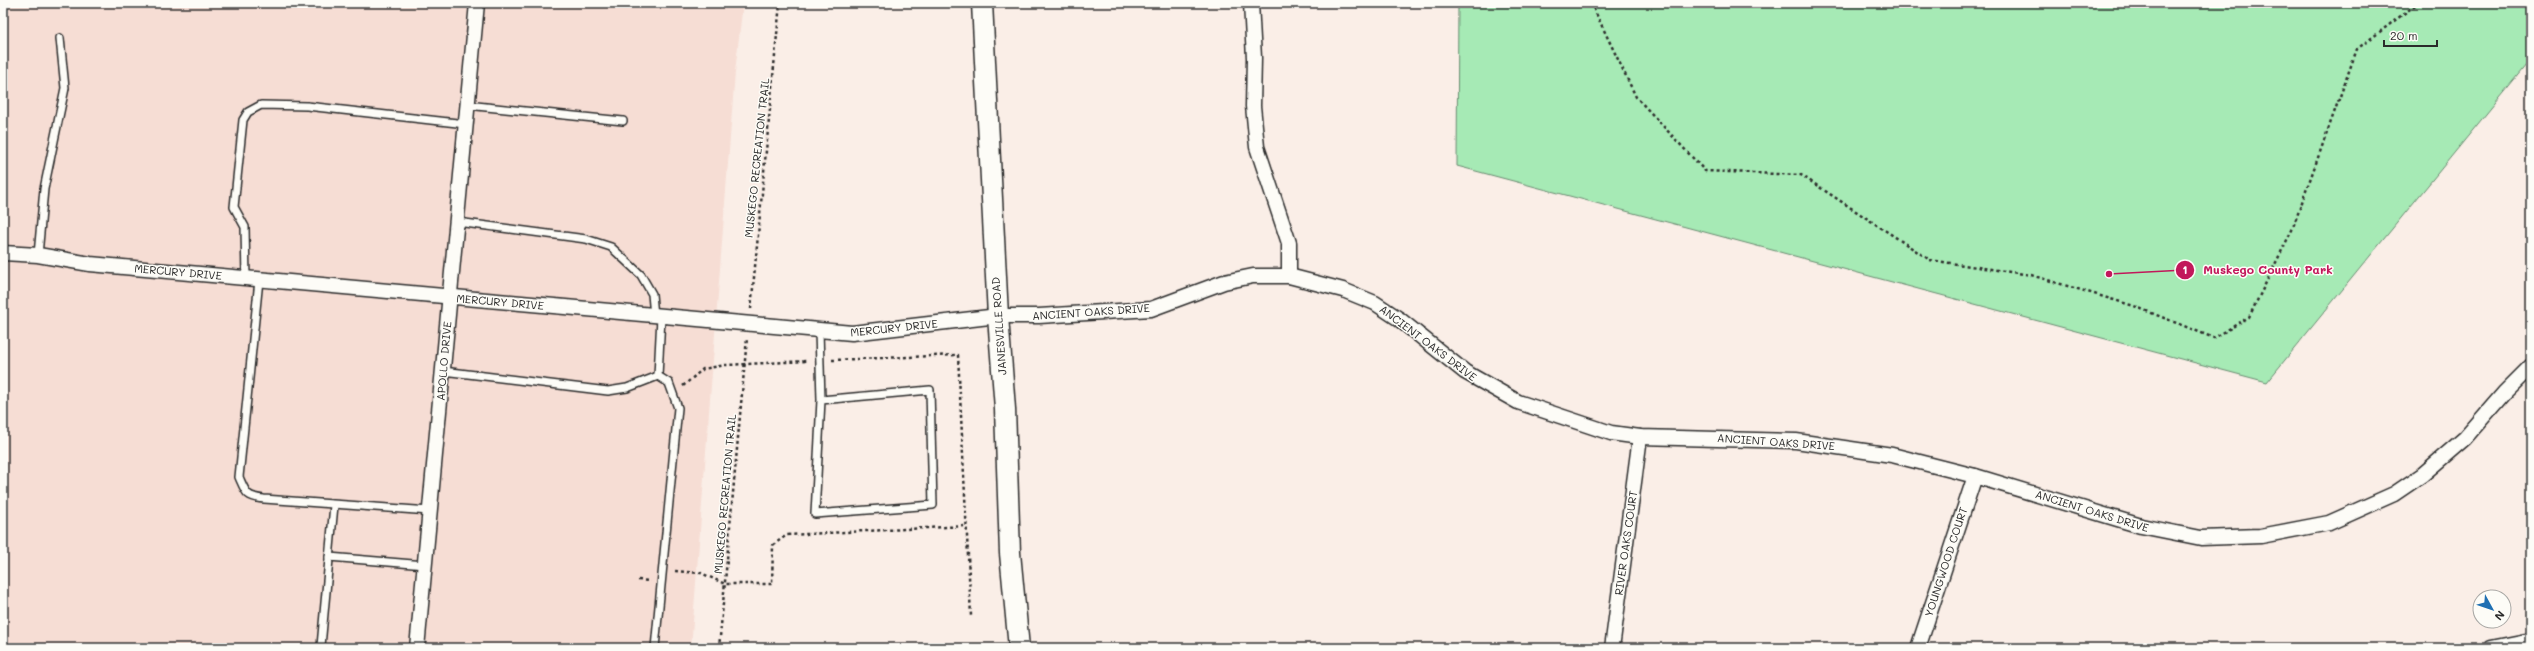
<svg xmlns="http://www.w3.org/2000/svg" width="2534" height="651" font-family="Mali,sans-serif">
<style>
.built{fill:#f6ddd4}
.green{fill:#a6eab5;stroke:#688a70}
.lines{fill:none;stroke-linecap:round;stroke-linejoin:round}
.service-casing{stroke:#2b2b2b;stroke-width:10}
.minor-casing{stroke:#2b2b2b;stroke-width:17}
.secondary-casing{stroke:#2b2b2b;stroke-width:23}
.path{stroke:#2b2b2b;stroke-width:2.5;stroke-dasharray:3 3;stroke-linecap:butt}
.service{stroke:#fdfcf7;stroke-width:7}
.minor{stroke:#fdfcf7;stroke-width:14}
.secondary{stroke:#fdfcf7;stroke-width:20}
.labels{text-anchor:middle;stroke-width:3;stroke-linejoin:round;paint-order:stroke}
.street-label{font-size:11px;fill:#2b2b2b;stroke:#fdfcf7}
.leader{fill:none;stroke:#c2185b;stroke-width:1.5}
.callout-dot{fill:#c2185b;stroke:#fdfcf7;stroke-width:1.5}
.mark-label{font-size:12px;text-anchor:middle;font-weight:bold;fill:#fff}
.callout-label{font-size:12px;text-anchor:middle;font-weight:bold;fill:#c2185b;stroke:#fdfcf7;stroke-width:3;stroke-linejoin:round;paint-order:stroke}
</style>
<rect width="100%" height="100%" fill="#faeee7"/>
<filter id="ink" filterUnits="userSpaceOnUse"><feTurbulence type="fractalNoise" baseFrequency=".025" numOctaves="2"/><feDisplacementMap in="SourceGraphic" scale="8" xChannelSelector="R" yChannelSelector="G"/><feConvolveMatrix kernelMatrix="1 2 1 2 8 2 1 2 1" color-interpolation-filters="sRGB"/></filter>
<g filter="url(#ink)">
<polygon class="built" points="3,3 743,3 735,72 691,648 3,648"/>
<polygon class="green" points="1458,3 2531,3 2531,59 2267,382 1457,166"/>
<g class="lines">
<defs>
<g id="service">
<polyline points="467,105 623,121"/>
<polyline points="457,222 586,239 611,247 641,275 652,294 654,316"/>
<polyline points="38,255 44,189 65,88 60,38"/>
<polyline points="246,279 245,227 234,207 243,120 248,112 261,105 307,106 466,124"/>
<path d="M259,280L239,477C246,493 246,497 264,499L430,511"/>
<polyline points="819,331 821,400 815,514 933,505 930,390 821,400"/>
<polyline points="443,371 608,391 627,388 658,376"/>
<polyline points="329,557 425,565"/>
<polyline points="323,648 321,646 334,505"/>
<polyline points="655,648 678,408 669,383 658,376 661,317"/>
</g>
<g id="minor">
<polyline points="1251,3 1254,58 1253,106 1257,147 1289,243 1289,276"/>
<polyline points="3,253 38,255 90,264 852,333 998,316 1039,316 1151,309 1224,282 1253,276 1289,276 1343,290 1375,303 1399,319 1465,372 1518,402 1611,433 1640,437 1796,441 1892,455 1975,476 2141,526 2201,538 2261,536 2329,523 2394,494 2422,475 2465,438 2504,393 2531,366"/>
<polyline points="417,648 477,3"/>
<polyline points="1612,648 1640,437"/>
<polyline points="1918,648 1975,476"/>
<polyline points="2491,648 2531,640"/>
</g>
<polyline id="secondary" points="982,3 998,316 1005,409 1010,553 1019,648"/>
</defs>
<use href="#service" class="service-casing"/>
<use href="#minor" class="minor-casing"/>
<use href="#secondary" class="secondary-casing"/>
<g class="path">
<polyline points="1591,3 1636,97 1705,171 1801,175 1930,260 2031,275 2134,306 2214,338 2249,317 2292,230 2357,49 2418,3"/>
<polyline points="751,309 780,3"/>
<polyline points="832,360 958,355 971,616"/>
<polyline points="683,386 703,369 726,365 807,361"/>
<polyline points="675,571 701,573 725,584 772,584 773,545 787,535 966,526"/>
<polyline points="638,580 650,581"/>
<polyline points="719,648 747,338"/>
</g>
<use href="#service" class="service"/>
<use href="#minor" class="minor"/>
<use href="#secondary" class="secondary"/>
</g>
</g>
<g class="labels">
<g class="street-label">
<text transform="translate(757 158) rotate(-84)" y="4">MUSKEGO RECREATION TRAIL</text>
<text transform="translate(178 272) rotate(5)" y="4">MERCURY DRIVE</text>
<text transform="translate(500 302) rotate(5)" y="4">MERCURY DRIVE</text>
<text transform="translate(1091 312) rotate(-4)" y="4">ANCIENT OAKS DRIVE</text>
<text transform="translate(999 326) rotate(-94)" y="4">JANESVILLE ROAD</text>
<text transform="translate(894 328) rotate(-6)" y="4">MERCURY DRIVE</text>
<text transform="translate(1428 343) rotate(37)" y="4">ANCIENT OAKS DRIVE</text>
<text transform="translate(444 361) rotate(-85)" y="4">APOLLO DRIVE</text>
<text transform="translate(1776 442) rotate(4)" y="4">ANCIENT OAKS DRIVE</text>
<text transform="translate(725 494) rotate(-85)" y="4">MUSKEGO RECREATION TRAIL</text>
<text transform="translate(2092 511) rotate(17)" y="4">ANCIENT OAKS DRIVE</text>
<text transform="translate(1626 543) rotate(-82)" y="4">RIVER OAKS COURT</text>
<text transform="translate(1946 562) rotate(-72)" y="4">YOUNGWOOD COURT</text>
</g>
</g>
<path class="leader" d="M2109 274L2185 270"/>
<g class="callout-dot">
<circle cx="2109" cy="274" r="4"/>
<circle cx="2185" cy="270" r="10"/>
</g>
<g class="mark-label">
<text x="2185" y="274">1</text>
</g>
<g class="callout-label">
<text x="2268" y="274">Muskego County Park</text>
</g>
<rect width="2534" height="651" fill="none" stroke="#fdfcf7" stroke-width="16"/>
<rect x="8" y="8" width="2518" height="635" fill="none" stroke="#2b2b2b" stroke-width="1.5" filter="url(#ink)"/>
<g transform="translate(2492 609) rotate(130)"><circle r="19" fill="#fdfcf7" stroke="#a9a8a5"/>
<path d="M0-3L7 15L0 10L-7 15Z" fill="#1f6fb2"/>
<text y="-6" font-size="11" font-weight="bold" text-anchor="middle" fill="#2b2b2b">N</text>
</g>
<path d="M2384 40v6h53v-6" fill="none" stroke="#2b2b2b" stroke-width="2"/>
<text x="2390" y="40" font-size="12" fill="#2b2b2b" stroke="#fdfcf7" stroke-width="3" paint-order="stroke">20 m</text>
</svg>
